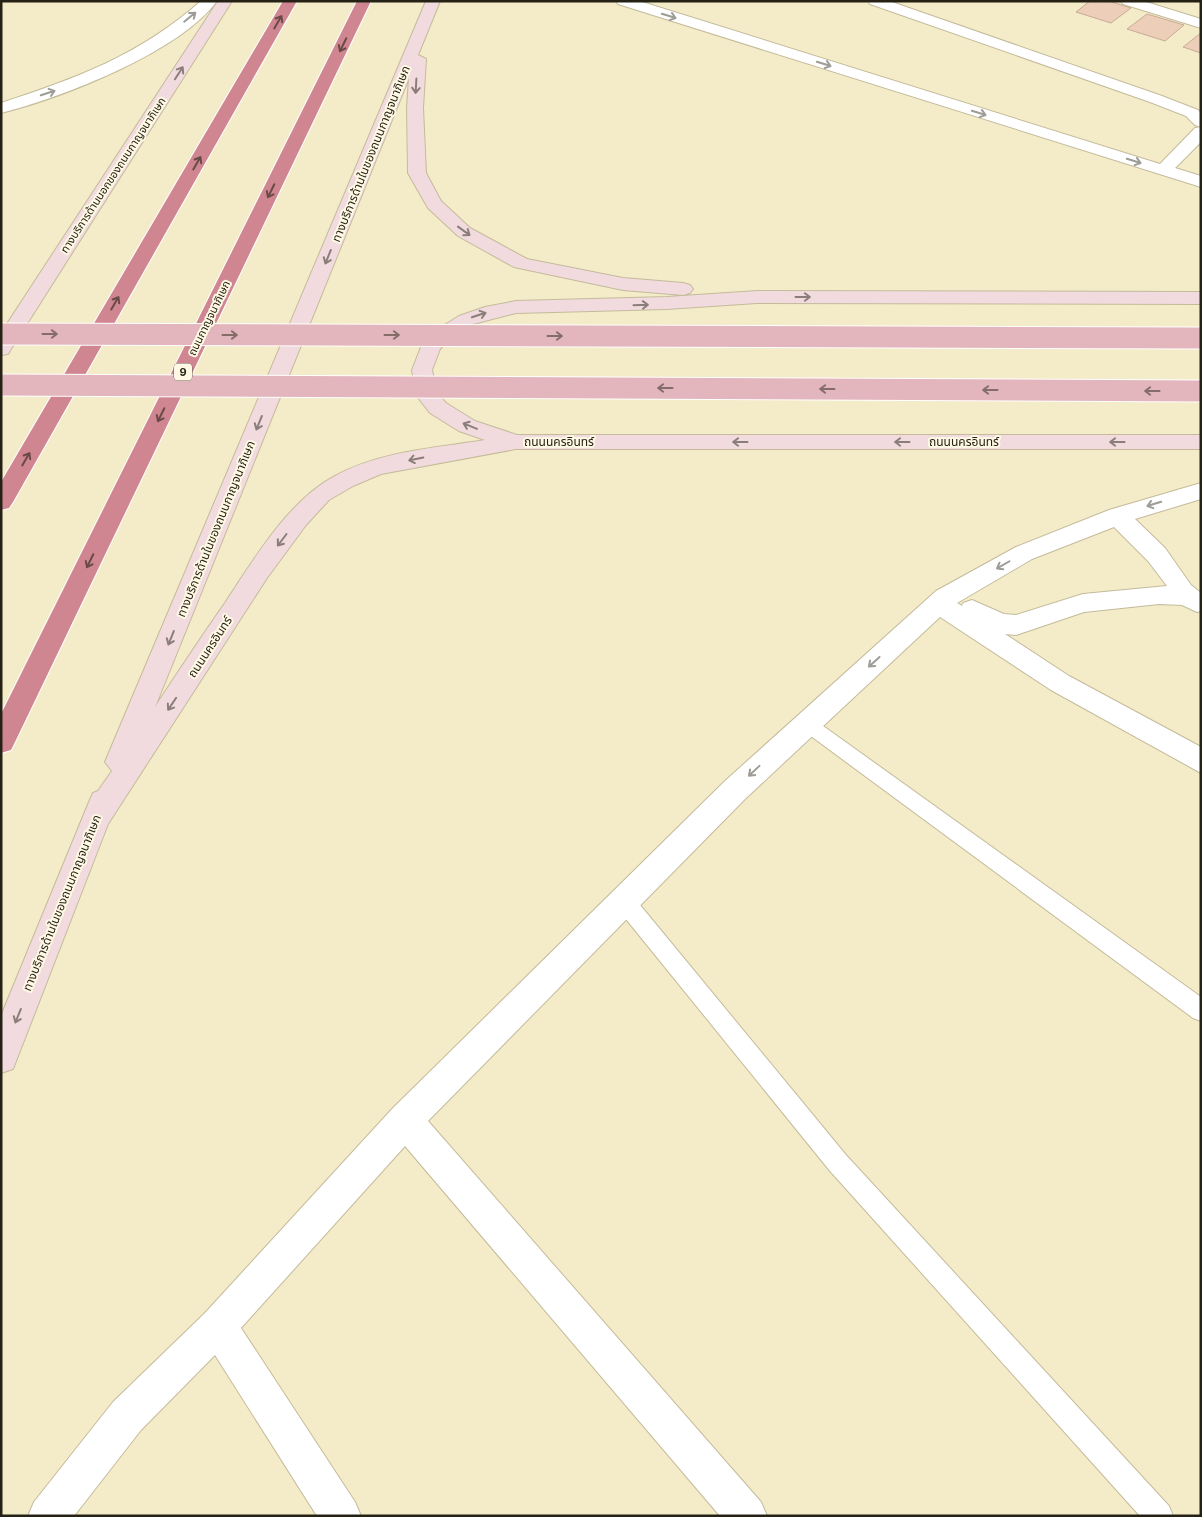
<svg xmlns="http://www.w3.org/2000/svg" width="1202" height="1517" font-family="Inter,'Noto Sans Thai',sans-serif">
<style>
.building{fill:#ecceb9;stroke:#c8ab96}
.lines{fill:none;stroke-linecap:round;stroke-linejoin:round}
.lane-casing{stroke:#c4bb9b;stroke-width:2}
.street-casing{stroke:#c4bb9b;stroke-width:2}
.secondary-casing{stroke:#c4bb9b;stroke-width:2}
.highway-casing{stroke:#fff;stroke-width:2}
.lane{fill:#fff;fill-rule:evenodd}
.street{fill:#fff;fill-rule:evenodd}
.secondary{fill:#f1dbde;fill-rule:evenodd}
.highway{fill:#d08691;fill-rule:evenodd}
.primary-bridge-casing{stroke:#fff;stroke-width:23;stroke-linecap:butt}
.primary-bridge{stroke:#e3b6bd;stroke-width:21}
.oneway{stroke:#9d9c96}
.oneway2{stroke:#694a47}
.oneway3{stroke:#8b7e7a}
.oneway4{stroke:#846c69}
.labels{text-anchor:middle;stroke-width:4;stroke-linejoin:round;paint-order:stroke}
.far-street-label{font-size:11px;fill:#252215;stroke:#fef8e4}
.shield{fill:#fef8e4;stroke:#666253;stroke-width:1}
.shield-label{font-size:11px;font-weight:bold;fill:#252215}
.street-label{font-size:12px;fill:#252215;stroke:#fef8e4}
</style>
<rect width="100%" height="100%" fill="#f4ebc9"/>
<g class="building">
<polygon points="1090,1 1109,1 1131,8 1111,23 1076,12"/>
<polygon points="1147,14 1184,25 1165,41 1127,29"/>
<polygon points="1201,33 1201,53 1183,47"/>
</g>
<g class="lines">
<defs>
<g id="lane">
<polygon points="806,715 812,718 1201,997 1201,1021 1193,1018 800,728 797,723 800,718"/>
<polygon points="624,892 631,894 846,1155 1169,1506 1173,1516 1140,1516 830,1171 617,908 614,901 617,894"/>
</g>
<g id="street">
<path d="M201,1H217C180,52 61,98 1,113V103C77,78 140,55 201,1Z"/>
<polygon points="616,1 639,1 1160,164 1195,128 1201,127 1201,142 1175,168 1201,176 1201,187 618,4"/>
<polygon points="868,1 889,1 1162,96 1198,110 1201,113 1201,127 1195,125 1186,116 1150,102 870,4"/>
<polygon points="1121,1 1143,1 1201,19 1201,28 1123,4"/>
<path d="M1201,483V499L1135,519L1165,548L1191,585L1201,593V611L1197,612L1182,605L1159,604L1084,612L1016,635L1005,634L1069,676L1201,747V773L1051,690L940,617L745,799L428,1121L761,1502L767,1516H720L405,1146L241,1328L355,1502L361,1516H317L215,1355L141,1430L74,1516H28L34,1502L113,1402L205,1313L393,1108L725,781L936,591L1016,547L1109,510ZM1114,527L1148,561L1167,586L1083,594L1016,615L1004,614L972,600L963,603L962,606L957,603L1032,559Z"/>
</g>
<g id="secondary">
<polygon points="218,1 232,1 11,349 8,354 1,355 1,333"/>
<path d="M426,1H440L418,55L426,59L423,108L426,173L441,201L470,228L527,259L623,278L683,283L690,285L693,289L690,293L683,295L623,290L514,267L458,236L428,208L408,173L407,108L409,78L155,707C178,672 201,637 225,603C254,559 288,501 335,476C380,451 436,448 485,440L459,431L430,413L416,395L412,370L421,347L435,331L459,316L485,307L516,301L667,297L757,291L1201,292V304L757,303L667,309L516,313L473,324L449,339L440,349L432,370L437,393L446,403L475,421L517,435H1201V449H516L381,474L353,486L329,500L306,525L267,578L108,824L13,1069L1,1073V1016L89,802L93,793L98,791L112,771L105,762Z"/>
</g>
<g id="highway">
<polygon points="283,1 297,1 13,502 9,508 1,510 1,482"/>
<polygon points="357,1 371,1 15,742 11,750 1,753 1,714"/>
</g>
</defs>
<use href="#lane" class="lane-casing"/>
<use href="#street" class="street-casing"/>
<use href="#secondary" class="secondary-casing"/>
<use href="#highway" class="highway-casing"/>
<use href="#lane" class="lane"/>
<use href="#street" class="street"/>
<use href="#secondary" class="secondary"/>
<use href="#highway" class="highway"/>
<defs>
<g id="primary-bridge">
<polyline points="1,334 1201,338"/>
<polyline points="1,385 1201,391"/>
</g>
</defs>
<use href="#primary-bridge" class="primary-bridge-casing"/>
<use href="#primary-bridge" class="primary-bridge"/>
</g>
<defs><path id="oneway-shaft" d="M-6 0H5M1.5-3L5.5 0L1.5 3" fill="none" stroke-width="1.6" stroke-linecap="round" stroke-linejoin="round" transform="scale(1.25)"/></defs>
<g class="oneway">
<use href="#oneway-shaft" transform="translate(669 16) rotate(17)"/>
<use href="#oneway-shaft" transform="translate(190 17) rotate(-39)"/>
<use href="#oneway-shaft" transform="translate(824 64) rotate(17)"/>
<use href="#oneway-shaft" transform="translate(48 93) rotate(-18)"/>
<use href="#oneway-shaft" transform="translate(979 113) rotate(17)"/>
<use href="#oneway-shaft" transform="translate(1134 161) rotate(17)"/>
<use href="#oneway-shaft" transform="translate(1154 504) rotate(163)"/>
<use href="#oneway-shaft" transform="translate(1003 565) rotate(150)"/>
<use href="#oneway-shaft" transform="translate(874 662) rotate(138)"/>
<use href="#oneway-shaft" transform="translate(754 771) rotate(137)"/>
</g>
<g class="oneway2">
<use href="#oneway-shaft" transform="translate(278 22) rotate(-60)"/>
<use href="#oneway-shaft" transform="translate(343 45) rotate(116)"/>
<use href="#oneway-shaft" transform="translate(197 163) rotate(-60)"/>
<use href="#oneway-shaft" transform="translate(271 191) rotate(116)"/>
<use href="#oneway-shaft" transform="translate(115 303) rotate(-60)"/>
<use href="#oneway-shaft" transform="translate(161 415) rotate(116)"/>
<use href="#oneway-shaft" transform="translate(26 459) rotate(-60)"/>
<use href="#oneway-shaft" transform="translate(90 561) rotate(116)"/>
</g>
<g class="oneway3">
<use href="#oneway-shaft" transform="translate(179 73) rotate(-57)"/>
<use href="#oneway-shaft" transform="translate(416 86) rotate(93)"/>
<use href="#oneway-shaft" transform="translate(464 231) rotate(36)"/>
<use href="#oneway-shaft" transform="translate(328 257) rotate(112)"/>
<use href="#oneway-shaft" transform="translate(803 297)"/>
<use href="#oneway-shaft" transform="translate(641 305) rotate(-2)"/>
<use href="#oneway-shaft" transform="translate(479 315) rotate(-18)"/>
<use href="#oneway-shaft" transform="translate(259 423) rotate(112)"/>
<use href="#oneway-shaft" transform="translate(470 426) rotate(-158)"/>
<use href="#oneway-shaft" transform="translate(740 442) rotate(180)"/>
<use href="#oneway-shaft" transform="translate(902 442) rotate(180)"/>
<use href="#oneway-shaft" transform="translate(1117 442) rotate(180)"/>
<use href="#oneway-shaft" transform="translate(416 459) rotate(169)"/>
<use href="#oneway-shaft" transform="translate(282 540) rotate(127)"/>
<use href="#oneway-shaft" transform="translate(171 638) rotate(112)"/>
<use href="#oneway-shaft" transform="translate(172 704) rotate(124)"/>
<use href="#oneway-shaft" transform="translate(18 1016) rotate(112)"/>
</g>
<g class="oneway4">
<use href="#oneway-shaft" transform="translate(50 334)"/>
<use href="#oneway-shaft" transform="translate(230 335)"/>
<use href="#oneway-shaft" transform="translate(392 335)"/>
<use href="#oneway-shaft" transform="translate(555 336)"/>
<use href="#oneway-shaft" transform="translate(665 388) rotate(-180)"/>
<use href="#oneway-shaft" transform="translate(827 389) rotate(-180)"/>
<use href="#oneway-shaft" transform="translate(990 390) rotate(-180)"/>
<use href="#oneway-shaft" transform="translate(1152 391) rotate(-180)"/>
</g>
<g class="labels">
<g class="far-street-label">
<text transform="translate(113 175) rotate(-57)" y="4">ทางบริการด้านนอกของถนนกาญจนาภิเษก</text>
<text transform="translate(209 318) rotate(-64)" y="4">ถนนกาญจนาภิเษก</text>
</g>
<rect class="shield" x="174" y="363.5" width="18" height="17" rx="4"/>
<g class="shield-label">
<text x="183" y="376">9</text>
</g>
<g class="street-label">
<text transform="translate(371 154) rotate(-68)" y="4">ทางบริการด้านในของถนนกาญจนาภิเษก</text>
<text x="559" y="446">ถนนนครอินทร์</text>
<text x="964" y="446">ถนนนครอินทร์</text>
<text transform="translate(216 529) rotate(-68)" y="4">ทางบริการด้านในของถนนกาญจนาภิเษก</text>
<text transform="translate(210 647) rotate(-57)" y="4">ถนนนครอินทร์</text>
<text transform="translate(62 903) rotate(-68)" y="4">ทางบริการด้านในของถนนกาญจนาภิเษก</text>
</g>
</g>
<rect width="1202" height="1517" fill="none" stroke="#252215" stroke-width="5"/>
</svg>
